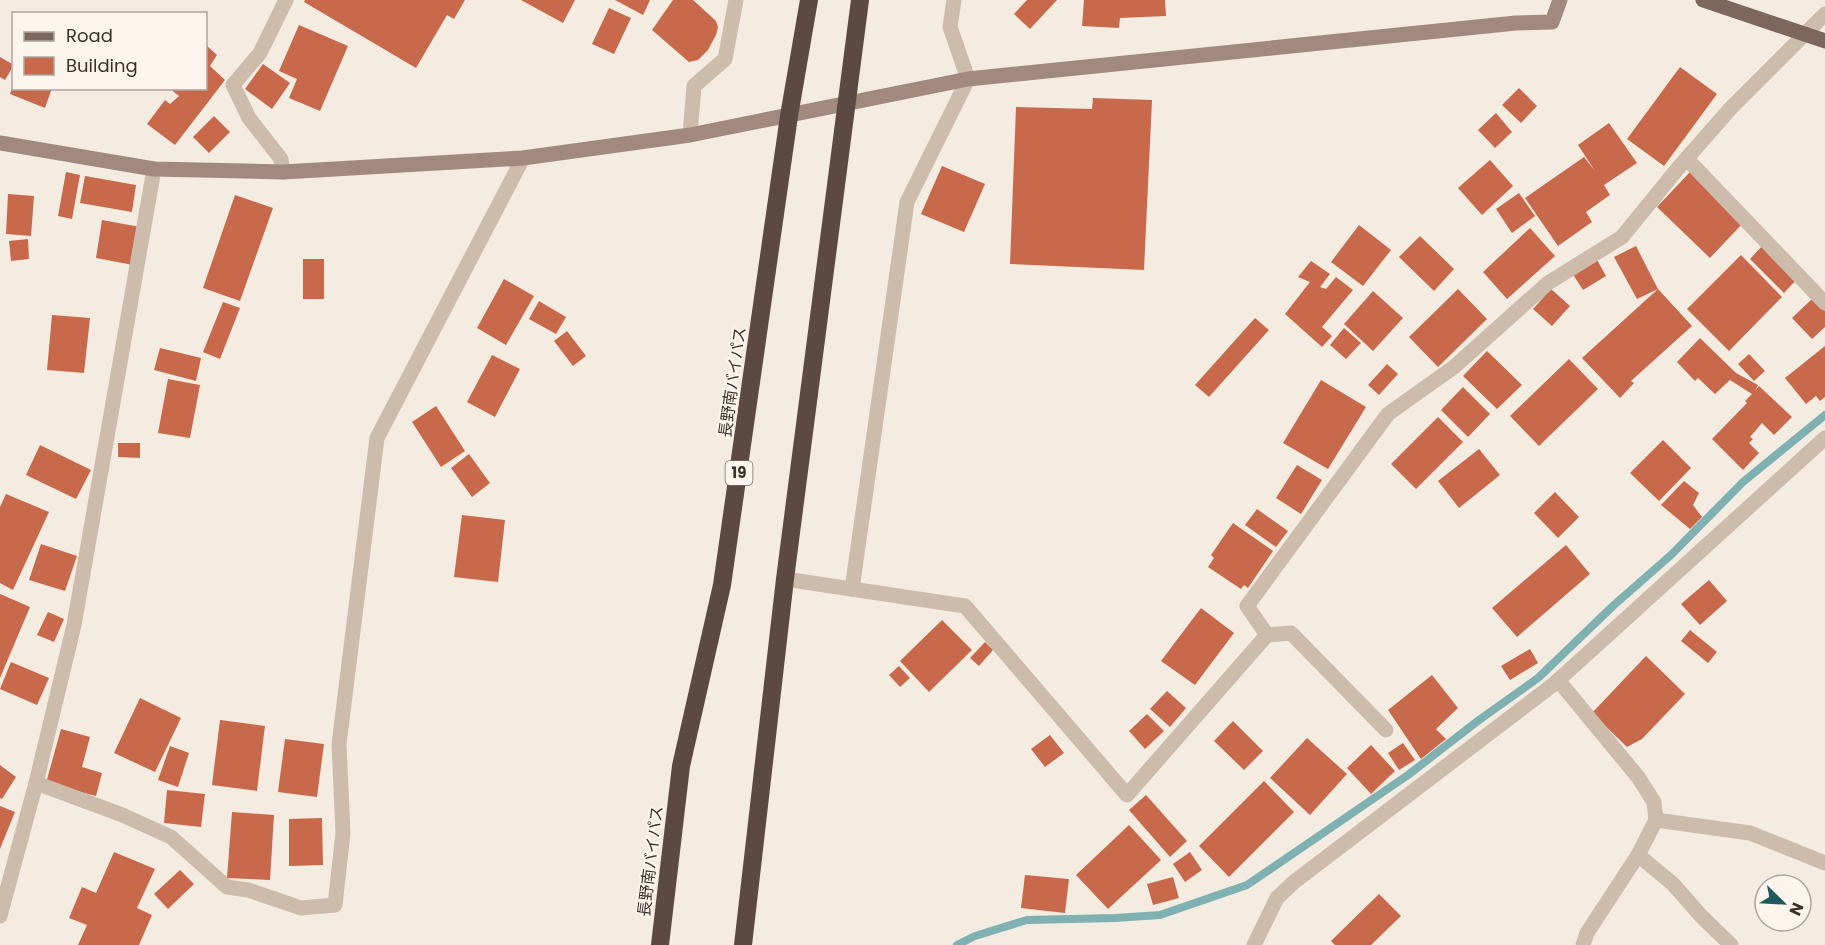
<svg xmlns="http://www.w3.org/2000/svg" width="1825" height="945" font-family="Poppins,'Noto Sans JP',sans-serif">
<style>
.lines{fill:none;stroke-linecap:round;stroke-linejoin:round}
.stream{stroke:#7fb0b2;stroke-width:8}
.building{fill:#c8694b}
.street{stroke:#cdbbac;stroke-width:15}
.secondary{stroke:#a18a7d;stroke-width:15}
.primary{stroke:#7d675c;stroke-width:15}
.highway{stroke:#5c4a42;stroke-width:18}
.labels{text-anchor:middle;stroke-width:4.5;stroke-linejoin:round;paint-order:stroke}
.shield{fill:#fbf5ee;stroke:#756b66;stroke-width:1.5}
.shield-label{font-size:15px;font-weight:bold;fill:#3b302b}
.street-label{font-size:16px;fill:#3b302b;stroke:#fbf5ee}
</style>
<rect width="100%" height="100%" fill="#f4ebe1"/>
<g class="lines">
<polyline class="stream" points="957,945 975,936 1027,920 1115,918 1160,915 1247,885 1408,775 1479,720 1538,678 1614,605 1671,555 1743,482 1825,415"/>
</g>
<g class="building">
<polygon points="305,0 465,0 454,19 447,15 416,68 304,2"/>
<polygon points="521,0 575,0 563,23"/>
<polygon points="615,0 650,0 643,15"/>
<polygon points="673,0 693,0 716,21 718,27 716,35 708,50 698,60 689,62 652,30"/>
<polygon points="1027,0 1057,0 1030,29 1014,14"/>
<polygon points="1084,0 1165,0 1166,16 1120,18 1119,28 1082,26"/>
<polygon points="609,8 631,18 614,54 592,44"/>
<polygon points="299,25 348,46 320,111 289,98 297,79 279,71"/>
<polygon points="206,45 217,55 210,66 225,80 175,145 147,124 165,100 170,104 179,96 169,88 206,88"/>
<polygon points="0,57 14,65 5,80 0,77"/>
<polygon points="263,64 290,83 272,109 245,89"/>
<polygon points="1680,67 1717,94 1664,166 1627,139"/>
<polygon points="12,88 52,88 45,108 10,94"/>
<polygon points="1519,88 1537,106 1521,123 1502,105"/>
<polygon points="1093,98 1152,100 1144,270 1010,264 1016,107 1092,109"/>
<polygon points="1496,113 1512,132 1495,148 1478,130"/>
<polygon points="214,116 230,132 209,153 193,137"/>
<polygon points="1609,123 1637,163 1604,185 1610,195 1586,212 1592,222 1558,246 1525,198 1584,157 1595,171 1578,145"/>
<polygon points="1490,160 1513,186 1482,215 1458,188"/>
<polygon points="942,166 985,184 964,232 921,214"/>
<polygon points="66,172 80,175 72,219 58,216"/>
<polygon points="1690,172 1743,223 1710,258 1657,207"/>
<polygon points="85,176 136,185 132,212 80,203"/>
<polygon points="1519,193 1535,216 1512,233 1496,209"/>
<polygon points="8,194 34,196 31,236 6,234"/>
<polygon points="235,195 273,208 240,301 203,288"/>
<polygon points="102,220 140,227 133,265 96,258"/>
<polygon points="1359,225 1391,250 1363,286 1331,262"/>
<polygon points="1530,228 1555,256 1507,299 1483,272"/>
<polygon points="1420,236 1454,269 1434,291 1399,257"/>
<polygon points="28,239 29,259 11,261 9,241"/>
<polygon points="1764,244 1798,278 1784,293 1750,259"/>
<polygon points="1636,246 1658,289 1637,299 1614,257"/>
<polygon points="1741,255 1782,297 1729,351 1687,309"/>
<polygon points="1596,258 1606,276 1583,290 1572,273"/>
<rect x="303" y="259" width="21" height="40"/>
<polygon points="1311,261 1330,274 1320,287 1326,289 1336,277 1353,290 1322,327 1332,336 1322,347 1285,314 1310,282 1298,277"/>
<polygon points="504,279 534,296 506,345 477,328"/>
<polygon points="1458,289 1487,319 1438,367 1409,337"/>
<polygon points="1551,289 1570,306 1552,326 1533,309"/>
<polygon points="1658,289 1692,326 1631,381 1634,383 1620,398 1582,358"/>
<polygon points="1373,291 1403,318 1373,351 1344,324"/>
<polygon points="1813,298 1825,311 1825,327 1812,339 1792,318"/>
<polygon points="539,301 566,317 556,334 529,319"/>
<polygon points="223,302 240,308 220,359 203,352"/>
<polygon points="52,315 90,318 84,373 47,370"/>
<polygon points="1255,318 1269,330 1209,397 1195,385"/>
<polygon points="1344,328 1361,343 1346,359 1330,345"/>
<polygon points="567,331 586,356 573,366 554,341"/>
<polygon points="1700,338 1736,373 1758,385 1755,391 1759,386 1792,417 1774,435 1762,423 1750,437 1753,439 1749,443 1759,453 1743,470 1712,439 1747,403 1745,401 1752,394 1730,380 1715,394 1698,378 1695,381 1677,362"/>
<polygon points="1825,346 1825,397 1820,401 1816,396 1806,404 1785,378"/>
<polygon points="160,348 201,358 196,381 154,370"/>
<polygon points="1487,351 1522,385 1497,409 1463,376"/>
<polygon points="1749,354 1765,371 1754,381 1738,364"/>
<polygon points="492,355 520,369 495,417 467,402"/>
<polygon points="1569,359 1598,389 1539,446 1510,416"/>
<polygon points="1387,364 1398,374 1379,395 1368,385"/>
<polygon points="168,379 200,385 190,438 158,433"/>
<polygon points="1321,380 1366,407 1328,469 1283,443"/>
<polygon points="1463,387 1490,414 1468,437 1441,410"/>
<polygon points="436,406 465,451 441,467 412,422"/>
<polygon points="1438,417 1463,442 1416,489 1391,464"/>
<polygon points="1663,440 1691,468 1659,501 1630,473"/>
<polygon points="118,443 140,443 140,458 118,457"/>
<polygon points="40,445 91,470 76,499 26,475"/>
<polygon points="1479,449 1500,475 1459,508 1438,481"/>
<polygon points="469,454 490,483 472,497 451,468"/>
<polygon points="1297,465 1322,480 1301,514 1276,498"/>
<polygon points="1684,481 1699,493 1693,505 1702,517 1690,529 1661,505"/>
<polygon points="1555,492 1579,517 1558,538 1534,513"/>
<polygon points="6,494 49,512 13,590 0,583 0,507"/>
<polygon points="1257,509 1288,531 1276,547 1245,525"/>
<polygon points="462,515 505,520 498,582 454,577"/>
<polygon points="1233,523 1273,551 1248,588 1244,585 1241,589 1208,567 1214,558 1211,555"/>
<polygon points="41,544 77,556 65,591 29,580"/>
<polygon points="1566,545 1590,574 1517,637 1492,608"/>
<polygon points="1709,580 1727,601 1700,625 1681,604"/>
<polygon points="0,594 30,607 0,678"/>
<polygon points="1201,608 1234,633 1195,685 1161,661"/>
<polygon points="48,612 64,619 54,642 37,635"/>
<polygon points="942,620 972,650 929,692 900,661"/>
<polygon points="1690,630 1717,652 1708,663 1681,641"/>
<polygon points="985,642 993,650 979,666 970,658"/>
<polygon points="1530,649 1538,663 1510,680 1501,666"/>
<polygon points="1646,656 1685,694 1642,739 1627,747 1592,713"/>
<polygon points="11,662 49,678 37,705 0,689"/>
<polygon points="899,666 910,678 900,687 889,675"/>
<polygon points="1432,675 1458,708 1436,729 1446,739 1421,759 1388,710"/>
<polygon points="1167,691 1186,708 1170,727 1150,709"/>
<polygon points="140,698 181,718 155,772 114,753"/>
<polygon points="1147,714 1164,731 1145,749 1129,731"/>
<polygon points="220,720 265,726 257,791 212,785"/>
<polygon points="1233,721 1263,751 1244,770 1214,741"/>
<polygon points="61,729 90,737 82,767 102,773 96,796 46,783"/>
<polygon points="1050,735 1064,753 1045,767 1031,749"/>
<polygon points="1307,738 1347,774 1310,815 1270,778"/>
<polygon points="285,739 324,744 317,797 278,792"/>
<polygon points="1403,743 1415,760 1399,770 1388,753"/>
<polygon points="1371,745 1395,771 1371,794 1347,768"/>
<polygon points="170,746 189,753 178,787 158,780"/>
<polygon points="0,765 16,777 2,799 0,798"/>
<polygon points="1264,781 1294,812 1229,877 1199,846"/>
<polygon points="167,790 205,794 201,827 164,823"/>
<polygon points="1146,795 1187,841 1170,857 1129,810"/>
<polygon points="0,806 15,812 0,849"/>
<polygon points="232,812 274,815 270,880 227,878"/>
<polygon points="322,818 323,865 289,866 289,819"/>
<polygon points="1129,825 1161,860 1108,909 1076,875"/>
<polygon points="114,852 155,869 137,908 152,915 139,945 78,945 87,925 69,918 82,887 96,893"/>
<polygon points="1190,852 1202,870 1185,882 1173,864"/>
<polygon points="180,870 194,884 168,909 154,894"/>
<polygon points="1025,875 1069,879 1065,913 1021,908"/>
<polygon points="1173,877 1179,898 1153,905 1147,884"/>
<polygon points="1379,894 1401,916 1371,945 1335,945 1331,941"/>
</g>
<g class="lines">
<g class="street">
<polyline points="690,135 694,86 725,59 736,0"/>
<polyline points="1687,159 1825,303"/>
<polyline points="283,172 281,159 249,118 233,85 260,53 286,0"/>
<polyline points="785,579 965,606 1127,795 1267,635 1247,606 1388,414 1454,367 1548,283 1622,237 1679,167 1730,109 1825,14"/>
<polyline points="852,589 907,202 968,79 950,27 954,0"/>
<polyline points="1267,635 1291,633 1386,730"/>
<polyline points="1558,680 1638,777 1654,802 1656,820"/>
<polyline points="36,783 120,814 171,837 227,887 248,890 301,908 335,905 343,833 339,744 377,438 523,158"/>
<polyline points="0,916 36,783 74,625 154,169"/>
<polyline points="1254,945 1277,898 1294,882 1554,684 1825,438"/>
<polyline points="1583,945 1587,933 1638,855"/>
<polyline points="1731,945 1702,917 1673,884 1638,855 1656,820 1750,833 1825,863"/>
</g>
<polyline class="secondary" points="0,143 154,169 283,172 523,158 690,135 968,79 1516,23 1552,22 1560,0"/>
<polyline class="primary" points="1703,0 1825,41"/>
<g class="highway">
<polyline points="660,945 681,766 722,585 789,116 809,0"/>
<polyline points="743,945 785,579 860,0"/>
</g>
</g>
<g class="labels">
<rect class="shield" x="725.5" y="461" width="27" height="24" rx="4.5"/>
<g class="shield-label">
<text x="739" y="478">19</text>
</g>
<g class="street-label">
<text transform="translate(732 382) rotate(-82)" y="6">長野南バイパス</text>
<text transform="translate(650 861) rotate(-83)" y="6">長野南バイパス</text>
</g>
</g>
<rect x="12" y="12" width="195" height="78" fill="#fbf5ee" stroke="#aea6a0" stroke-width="1.5"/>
<rect x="24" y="32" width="30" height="9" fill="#7d675c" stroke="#aea6a0" stroke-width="1.5"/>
<text x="66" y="42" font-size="18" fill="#3b302b">Road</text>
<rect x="24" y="57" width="30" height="18" fill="#c8694b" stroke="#aea6a0" stroke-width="1.5"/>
<text x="66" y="72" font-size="18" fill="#3b302b">Building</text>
<g transform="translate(1783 903) rotate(114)"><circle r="28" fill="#fbf5ee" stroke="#aea6a0" stroke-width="1.5"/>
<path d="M0-4.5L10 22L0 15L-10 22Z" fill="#1f5a5e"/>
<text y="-9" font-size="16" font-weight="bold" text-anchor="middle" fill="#3b302b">N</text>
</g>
</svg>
